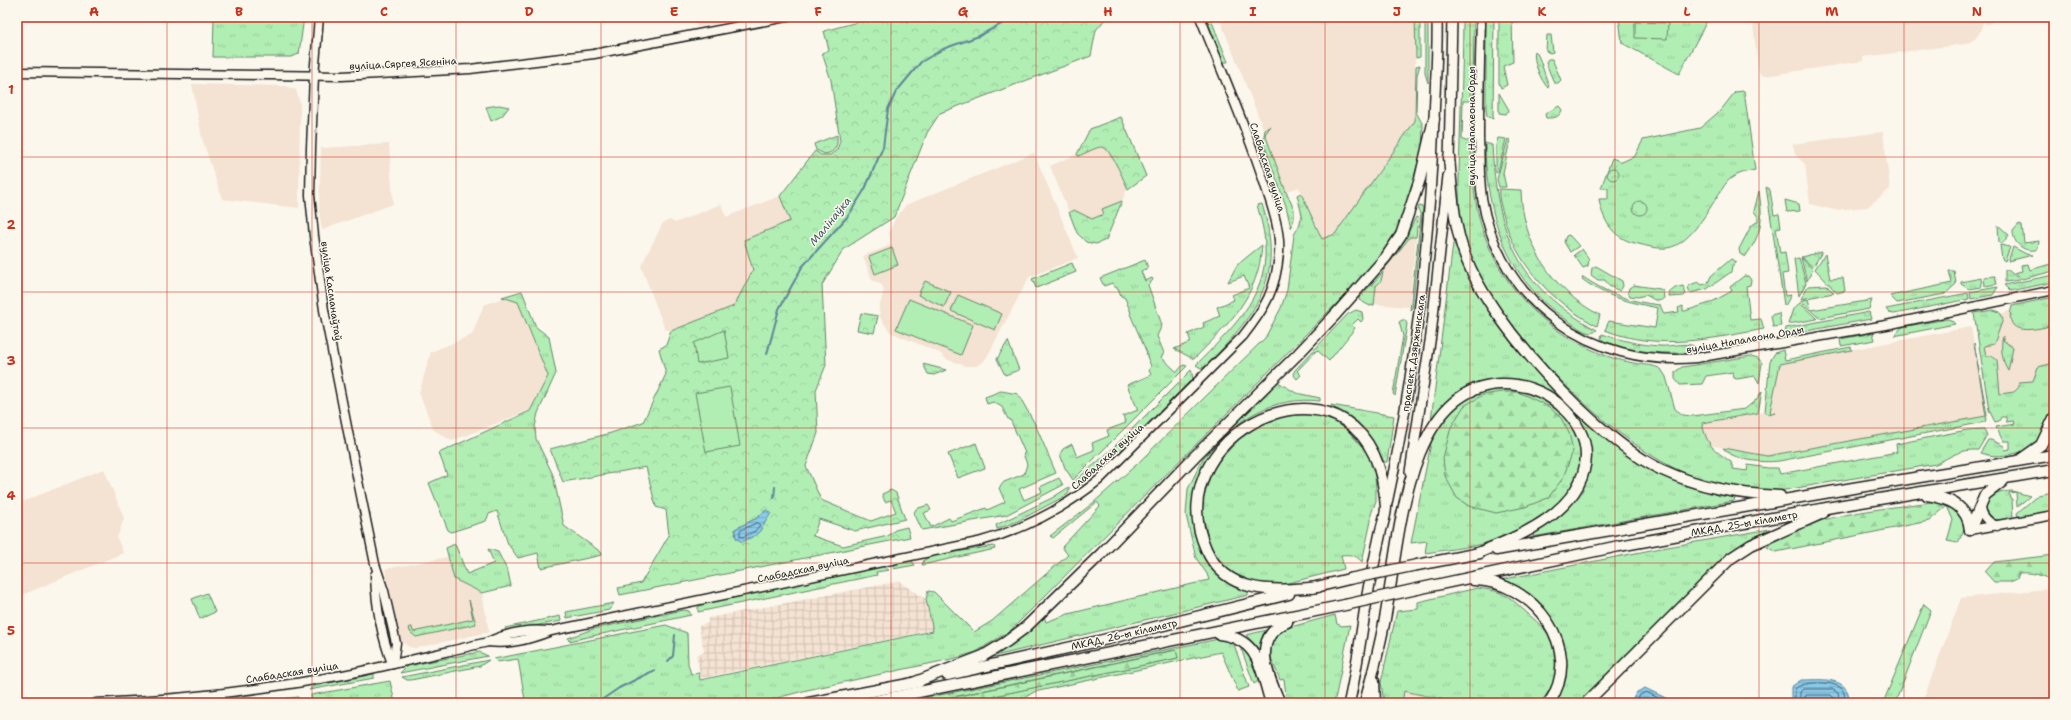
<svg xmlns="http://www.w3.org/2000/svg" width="2071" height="720" font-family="'Shantell Sans',sans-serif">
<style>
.built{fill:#f4e2d2}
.industrial{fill:url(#industrial-grid)}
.grass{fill:url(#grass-tufts);stroke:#668568}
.forest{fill:url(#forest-firs);stroke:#668568}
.park{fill:url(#park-crowns);stroke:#668568;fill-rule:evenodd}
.pitch{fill:#b1eeb4;stroke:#668568}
.water{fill:url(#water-rules);stroke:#5e8598}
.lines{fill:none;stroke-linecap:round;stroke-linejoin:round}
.shore{stroke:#48626f;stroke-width:1}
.stream{stroke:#5e8598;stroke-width:2}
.secondary-casing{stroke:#1c1c1c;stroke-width:11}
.primary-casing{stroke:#1c1c1c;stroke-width:12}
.highway-casing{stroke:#1c1c1c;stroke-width:13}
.secondary{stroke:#fbf7ec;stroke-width:8}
.primary{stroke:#fbf7ec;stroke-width:9}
.highway{stroke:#fbf7ec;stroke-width:10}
.highway-bridge-casing{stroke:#1c1c1c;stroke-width:13;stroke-linecap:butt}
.highway-bridge{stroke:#fbf7ec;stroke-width:10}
.grid{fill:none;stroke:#c8321e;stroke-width:1;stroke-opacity:0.55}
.labels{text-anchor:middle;stroke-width:3;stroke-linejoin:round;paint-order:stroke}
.street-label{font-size:10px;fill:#1c1c1c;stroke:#fbf7ec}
.water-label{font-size:11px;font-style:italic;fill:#425964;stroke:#fbf7ec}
.neatline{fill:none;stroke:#c8321e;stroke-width:1.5}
.grid-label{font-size:13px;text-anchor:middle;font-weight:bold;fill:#c8321e}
</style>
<defs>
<pattern id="industrial-grid" width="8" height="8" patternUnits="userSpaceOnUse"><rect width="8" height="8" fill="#f4e2d2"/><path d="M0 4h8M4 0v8" fill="none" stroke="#d1c1b4"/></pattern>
<pattern id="grass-tufts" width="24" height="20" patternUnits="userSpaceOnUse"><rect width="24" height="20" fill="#b1eeb4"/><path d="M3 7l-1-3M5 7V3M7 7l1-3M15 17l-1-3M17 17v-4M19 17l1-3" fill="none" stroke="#98cc9a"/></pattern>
<pattern id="forest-firs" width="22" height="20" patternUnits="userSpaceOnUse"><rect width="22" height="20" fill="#b1eeb4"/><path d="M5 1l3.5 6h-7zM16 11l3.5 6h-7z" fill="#98cc9a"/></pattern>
<pattern id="park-crowns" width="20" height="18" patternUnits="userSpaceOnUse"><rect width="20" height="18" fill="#b1eeb4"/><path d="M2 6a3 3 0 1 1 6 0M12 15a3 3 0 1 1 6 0" fill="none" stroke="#98cc9a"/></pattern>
<pattern id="water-rules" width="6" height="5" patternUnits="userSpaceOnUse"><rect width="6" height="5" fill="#8acbeb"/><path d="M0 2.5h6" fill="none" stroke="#76aec9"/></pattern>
</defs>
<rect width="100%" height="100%" fill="#fbf7ec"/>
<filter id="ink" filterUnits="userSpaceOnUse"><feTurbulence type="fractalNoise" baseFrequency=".025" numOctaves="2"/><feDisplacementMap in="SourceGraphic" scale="8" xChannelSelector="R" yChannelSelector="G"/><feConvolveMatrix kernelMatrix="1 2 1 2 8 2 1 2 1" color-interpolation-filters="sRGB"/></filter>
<g filter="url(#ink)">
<g class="built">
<polygon points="694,17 749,17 697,27"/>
<polygon points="1219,17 1415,17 1415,121 1335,234 1323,239 1299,187 1286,192 1265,133"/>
<polygon points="1752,17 2007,17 2004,22 1996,18 1987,25 1985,22 1982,23 1982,29 1975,39 1965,44 1863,57 1863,61 1765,76 1759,73"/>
<polygon points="192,84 285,86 296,90 300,103 299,208 222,199 202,138"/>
<polygon points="1122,117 1146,176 1126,191 1106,240 1096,244 1085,242 1077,232 1050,166 1077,154 1090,129"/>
<polygon points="1883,132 1890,189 1867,207 1834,210 1810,204 1805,164 1795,154 1793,144"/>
<polygon points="389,144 393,204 322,230 319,212 321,148"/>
<polygon points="1034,153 1078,258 1029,277 987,357 982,363 976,366 966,366 946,359 940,353 890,332 880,317 879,308 884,290 882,285 872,280 863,256 891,245 889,233 895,219 906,205"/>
<polygon points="780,196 790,221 744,240 753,270 734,306 671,331 665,329 641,266 663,223 670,220 675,223 721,204 726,217"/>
<polygon points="1410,237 1416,237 1409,307 1374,304 1376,286 1381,281 1383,269"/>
<polygon points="2054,297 2054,374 2033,381 2019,382 2019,387 2014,392 1999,395 1997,378 1986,357 1984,346 1994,344 2003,319 2001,314 2011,310 2012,306"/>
<polygon points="503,298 518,302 547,376 530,410 452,441 434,430 419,393 431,352 472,335 484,305"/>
<polygon points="1971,327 1986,416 1767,456 1709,445 1706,439 1702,423 1765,412 1766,414 1774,414 1775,412 1770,412 1778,369 1782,363"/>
<polygon points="104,469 124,518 117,538 123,553 22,595 17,584 17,504"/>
<polygon points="448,557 454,579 482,593 489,632 415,648 409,647 402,642 400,637 385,569"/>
<polygon points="2047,589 2054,597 2054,703 1922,703 1961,598"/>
<polygon points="1403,691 1459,703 1402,703"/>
</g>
<polygon class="industrial" points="901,581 901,583 926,599 933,630 701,678 696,655 704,652 699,626 708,623 708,618"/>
<g class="grass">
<polygon points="214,17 304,17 299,54 291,57 213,57"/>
<polygon points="1206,17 1210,17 1228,62 1223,62"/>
<polygon points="1425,17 1428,17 1428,83 1425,73"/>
<path d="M1463,17H1474L1473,101H1463L1462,139L1465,141H1473C1473,160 1472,178 1475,196C1484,266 1532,325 1597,352C1610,358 1624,361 1638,364C1645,365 1654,365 1661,369L1666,377L1675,409L1683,415L1692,416L1745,409L1756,400L1762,391L1758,413L1702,423C1707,446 1713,449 1731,462L1733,469L1747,471L1748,465L1768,468H1778L1780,474L1897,452L1896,444L1967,430L1984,429L1987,435L1978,450C1960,449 1952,456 1936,464L1785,490C1748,493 1708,485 1674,468C1607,435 1520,347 1483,282C1478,273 1471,263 1468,253C1456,218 1459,178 1460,142C1461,100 1463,59 1463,17Z"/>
<polygon points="1486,17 1494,17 1493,119 1487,116 1486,109"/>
<polygon points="1499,17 1512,17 1513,62 1503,66 1507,85 1501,88 1499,83"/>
<polygon points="1619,17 1709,17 1679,74 1622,43"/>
<polygon points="1547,35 1551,35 1553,52 1550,53 1546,51"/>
<path d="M1535,51C1540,55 1545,78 1549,85L1548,88C1541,81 1532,60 1535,51Z"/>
<polygon points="1548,59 1552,59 1561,80 1558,83 1554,83 1546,63"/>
<polygon points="1420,65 1417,75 1416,112 1423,125 1422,149 1405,207 1409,210 1382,254 1359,281 1010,631 976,652 956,658 807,690 758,703 512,703 525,700 518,659 497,662 494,659 666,625 687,633 688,664 691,674 699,673 700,680 933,631 926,599 928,591 934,592 974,632 992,621 1068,555 1062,547 1100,506 1097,502 1053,538 1050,536 1093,503 1136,465 1265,338 1281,308 1287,290 1294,235 1299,226 1302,215 1297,195 1301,193 1322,239 1335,234 1415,121 1416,66"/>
<path d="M1744,91L1755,170C1745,172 1734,174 1727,182C1713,200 1693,245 1667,248C1655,249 1643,245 1631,242C1612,236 1602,219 1599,199H1608V188H1601L1612,158L1622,162L1635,156L1643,140L1700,128L1721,110L1735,92Z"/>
<polygon points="1499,93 1509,110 1506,114 1499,113"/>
<path d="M1559,106L1562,110C1559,118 1554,118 1546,118L1545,114Z"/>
<polygon points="1271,126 1265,134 1286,192 1294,209 1294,219 1291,228 1286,206 1263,141 1265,130"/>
<polygon points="1498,138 1506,139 1498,172 1496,173 1496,145"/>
<polygon points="1508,139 1510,140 1503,173 1506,187 1499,187 1497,179"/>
<path d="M1485,143L1492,145C1497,233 1516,286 1597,330C1590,337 1580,329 1573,324C1507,283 1486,217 1485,143Z"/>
<polygon points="1766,187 1770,190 1774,215 1779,214 1781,227 1776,228 1780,253 1785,252 1788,273 1782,274 1785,296 1791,295 1785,306 1784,305"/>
<path d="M1499,189L1521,190C1522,243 1552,291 1600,315L1597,326C1553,303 1514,263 1503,213C1501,206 1498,197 1499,189Z"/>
<path d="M1759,191C1763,220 1763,232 1745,257L1740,254L1739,249L1751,226L1758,221V217L1754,211Z"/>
<polygon points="1785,200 1799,204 1800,211 1787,212"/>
<path d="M1262,204C1286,281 1255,313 1206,367L1201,368L1196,365C1228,332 1268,298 1265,247C1265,233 1261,219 1257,205Z"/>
<polygon points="1419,206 1423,207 1412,308 1410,310 1421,214 1418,210"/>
<polygon points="1416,217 1418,218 1416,237 1410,237 1383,271 1406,237"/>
<path d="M2019,224L2022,225L2024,243L2039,241L2038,248L2035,250C2023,252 2013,243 2013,231Z"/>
<polygon points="1998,225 2009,235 2003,243 1999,243"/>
<polygon points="1569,235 1579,246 1570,252 1564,242 1566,236"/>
<path d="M1453,244L1458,246L1488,307L1626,450L1735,498L1734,501L1533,537L1534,533C1542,528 1552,523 1559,516C1588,491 1605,449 1575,418C1570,412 1563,402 1556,398C1538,390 1513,386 1494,381L1431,420Z"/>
<path d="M1262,245C1259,297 1228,324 1194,359L1174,349L1191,342L1188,334L1204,327L1203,323L1220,316L1217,307L1234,300L1232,295L1249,288L1244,276L1228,282L1237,265Z"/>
<polygon points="2000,245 2010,247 2005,261 2002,259"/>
<polygon points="2013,247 2026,254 2033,255 2008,261"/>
<polygon points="1582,249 1589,259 1588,266 1583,268 1574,255"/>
<polygon points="1822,252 1813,267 1801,257"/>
<polygon points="1825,254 1830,279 1843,278 1845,291 1837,293 1815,269"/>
<polygon points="1799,258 1806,283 1799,296 1794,259"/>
<polygon points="1801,258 1813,269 1807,281"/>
<polygon points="1731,259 1737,262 1732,267 1731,272 1707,289 1690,293 1688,287 1690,285 1698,282 1702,285 1708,283 1711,276"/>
<polygon points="1145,260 1148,268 1141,271 1145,281 1152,278 1153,280 1148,285 1162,325 1157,336 1164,353 1161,357 1177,372 1183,365 1187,366 1073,480 1065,468 1060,454 1063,449 1072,444 1077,457 1094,450 1092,443 1109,436 1107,430 1126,423 1123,416 1138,410 1127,385 1151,375 1149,370 1151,366 1146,354 1147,353 1130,314 1131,313 1125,298 1121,296 1118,288 1116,288 1112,283 1104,286 1100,278"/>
<polygon points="2054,263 2054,271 2022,279 2014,273 2022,271 2021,265 2028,264 2030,270"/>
<polygon points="1596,266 1622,281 1623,286 1620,291 1609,286 1605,280 1598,280 1591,275 1592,268"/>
<polygon points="2005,270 2008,270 2020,280 2005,282"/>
<polygon points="1949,271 1954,271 1956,284 1945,294 1897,303 1890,296 1952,283"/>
<polygon points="1383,272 1381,281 1376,286 1374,305 1370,306 1359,300 1359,298"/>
<polygon points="2054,275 2054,282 2010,291 2004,285"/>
<path d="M1744,276H1748L1751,280L1750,285L1746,286L1750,320L1761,319L1764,329C1711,339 1657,351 1605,330L1609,321L1655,328L1658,308C1629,302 1605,297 1582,279L1583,277C1608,294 1631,302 1660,305L1664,314L1679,312L1678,308L1683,306V311H1685L1710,303L1732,291L1730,287Z"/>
<polygon points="1995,276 1997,284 1985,286 1984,277"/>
<polygon points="1981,278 1982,287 1969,289 1961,284 1961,282"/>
<path d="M1634,285L1660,289L1663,291L1664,298C1657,305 1652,297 1645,295L1638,297L1630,296L1628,292L1629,288Z"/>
<polygon points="1826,285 1834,293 1801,299 1808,286"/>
<polygon points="1683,286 1686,294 1684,296 1669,297 1669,293 1675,288"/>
<polygon points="1998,287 1993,295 1971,299 1970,292"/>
<polygon points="522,291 536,327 549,337 556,373 538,413 535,427 536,439 553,475 564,526 601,552 602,555 541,568 538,553 518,558 508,544 497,511 489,514 486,521 451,532 448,530 429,483 447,475 439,453 530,411 548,376 518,302 502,297"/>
<polygon points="1968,293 1969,299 1894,314 1889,313 1886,309"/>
<path d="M2054,297V325C2037,329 2002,339 2012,306Z"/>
<polygon points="1808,299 1811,310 1872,300 1869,309 1819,318 1800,301"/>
<polygon points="1800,303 1817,319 1788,324 1793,309"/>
<polygon points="1356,310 1362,312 1363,319 1361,322 1358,319 1352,325 1355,328 1329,361 1317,350 1297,371 1301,375 1297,379 1293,374 1295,370 1348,314"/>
<path d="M1994,310L2000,312L2003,319L1994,344L1984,346L1986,356H1992L1997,360L2000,394L2014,392L2019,387V382L2033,381L2038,367L2054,363C2054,396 2056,447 2013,454C2001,456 1993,457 1980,453L1988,440H1991L2004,446L2005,450L2010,449V441H2003L1996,427L2015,424L2014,421L2006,422V417H2001L1999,421L1995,422L1989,410L1974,313Z"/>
<polygon points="1869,312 1871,319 1785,335 1786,328"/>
<polygon points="1779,313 1781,326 1773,327 1771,315"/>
<polygon points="1947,319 1951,320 1955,324 1894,336 1902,327"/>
<polygon points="1402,320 1405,320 1407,324 1395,396 1393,394 1403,336 1399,322"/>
<polygon points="1873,333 1875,340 1841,346 1840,339"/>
<path d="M1602,334C1621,340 1640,345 1660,346C1671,347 1685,342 1694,346L1696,352C1664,355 1635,352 1604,342L1601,338Z"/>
<path d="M2003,336V340L2013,348L2008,371C2002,362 2000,346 2003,336Z"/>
<path d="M1974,343L1987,415L1985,422L1779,461C1763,463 1734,461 1723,448L1767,456L1986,416Z"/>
<polygon points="1851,347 1852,350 1780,364 1770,412 1775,413 1769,415 1765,412 1770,361 1775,353 1783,350 1785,360"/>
<polygon points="1751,356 1758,358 1762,363 1759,383 1755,376 1737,379 1734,378 1733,372 1706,376 1702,384 1680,385 1675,379 1675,372 1682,367"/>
<polygon points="1191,370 1193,378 1114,458 1082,485 1074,482 1110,451"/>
<path d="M1278,382L1296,393L1320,398V401C1276,396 1232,417 1212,457C1207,466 1204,478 1201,488C1194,507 1191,530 1202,548C1210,560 1230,576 1241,587L1248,591V595L987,658L1013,644L1044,616L1046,622L1068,614L1209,580L1207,574L1196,558L1186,515L1188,489L1203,458L1272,385Z"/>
<path d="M1521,388C1531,393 1546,396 1554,403C1616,456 1561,517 1503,538C1478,547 1451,549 1425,553L1427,541L1411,543L1432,438L1449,410L1479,390Z"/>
<polygon points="1001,391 1018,394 1035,424 1056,473 1019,489 1024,500 1042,492 1040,487 1059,478 1063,485 1006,515 922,530 914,513 916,509 928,505 931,510 924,513 931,527 949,518 951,521 986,508 987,510 1005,502 999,488 1004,482 1024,474 1027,464 1023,454 1025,453 1010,419 1008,419 1002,407 993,402 987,404 985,397"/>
<path d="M1331,405L1394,416L1387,462H1384C1372,436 1359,417 1332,407Z"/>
<path d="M1314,414L1341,423L1367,452L1374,465L1376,489V501L1371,514V521L1362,562C1356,555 1351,554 1341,555L1344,569L1280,585L1256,584L1233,575L1221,566L1211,550L1201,507L1211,474L1218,462L1240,438L1275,416Z"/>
<polygon points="1069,487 1069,492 1067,495 1018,521 997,529 996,525 1052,498"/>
<polygon points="2053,488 2054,488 2054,510 2018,518 2017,513 2038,495 2053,492"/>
<path d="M2012,491L2030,496L2017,507L2016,492L2009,493L2010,499H2012L2013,518C1997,521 1986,523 1985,503C1992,494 2000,492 2012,491Z"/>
<polygon points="1938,501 1946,502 1961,513 1965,527 1958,543 1947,541 1953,520 1947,506"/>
<path d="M1770,529L1742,545L1721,560L1580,703H1553C1557,693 1563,682 1565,671C1572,630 1533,596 1500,580L1656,549Z"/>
<polygon points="455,544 467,574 494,563 488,549 498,552 508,572 511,586 482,593 454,579 446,548"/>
<polygon points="994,546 995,549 922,565 924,560 931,556"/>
<polygon points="911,560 915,565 893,569 894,565 897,562"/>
<polygon points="882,566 889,570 876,572 877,575 698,612 698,607 703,604"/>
<path d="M1477,588C1485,589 1494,590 1501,593C1511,597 1518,605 1526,612C1535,620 1546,629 1553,641C1563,660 1555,689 1539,703H1459L1404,691L1402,703H1384L1381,682L1397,611L1418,609V602Z"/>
<polygon points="469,600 476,624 416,637 410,632 409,627 412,627 413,632 473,619"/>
<polygon points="614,603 609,610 567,618 566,612"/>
<polygon points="1924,604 1931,610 1895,703 1883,703"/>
<polygon points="683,610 689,611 691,615 569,641 568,638 593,629"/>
<path d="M1335,615L1337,624L1342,626L1350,625L1336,695L1334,702L1287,703L1284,679L1280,680C1274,662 1267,660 1273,637L1287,628Z"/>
<polygon points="560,616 561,621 506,631 505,628"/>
<path d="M1267,630C1257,643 1262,658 1265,672L1257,647L1246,635Z"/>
<path d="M1219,639C1242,638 1248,643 1255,664C1257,670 1260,676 1257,682L1254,684L1239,643L1233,642L1249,687L1238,691L1221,652L1034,692L1016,703H995L993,696L1178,658L1174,650L925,703H900Z"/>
<polygon points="479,652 488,656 400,673 407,666"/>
<polygon points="489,660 480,666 411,680 407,680 402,677"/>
<polygon points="374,674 374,678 309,690 314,686"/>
<polygon points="390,681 395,703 312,703 311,695"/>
<polygon points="298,697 299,703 249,703"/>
</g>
<g class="forest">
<polygon points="1501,392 1518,392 1548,406 1561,418 1569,433 1573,451 1563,478 1548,498 1525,507 1496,513 1469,506 1457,498 1445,476 1443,458 1451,427 1464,406 1483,395"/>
<path d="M1938,501L1947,506L1929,521L1776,552L1767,547C1797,515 1893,508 1938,501Z"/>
<path d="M2054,555V587L2053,582C2044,575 2031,572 2019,573L2017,579L2010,582H1994L1985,572L1994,562Z"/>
<polygon points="1176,650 1178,658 994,696 996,703 926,703"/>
</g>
<g class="park">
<path d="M876,17H1107L1096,30L1091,56L940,113L927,133L894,217L844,249L822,285L826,365L816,390L818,433L806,466L821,500L871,521L896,512L891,500L885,502L882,494L891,490L896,493L905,519L855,531L819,519L813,536L843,546L888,536L895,530L907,527L910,537L620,595L618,588L641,583L669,535L666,510L656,507L646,467L563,482L550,449L611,433L643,422L666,374L659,349L666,345L671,331L734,306L753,270L744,240L790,221L780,196L815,151L821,155H830L837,150L840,141L831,80L822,53L829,50L824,31ZM766,510L742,542L735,529L757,518Z"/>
<polygon points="1415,17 1420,17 1420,57 1416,58"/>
<polygon points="499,105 509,107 502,116 491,121 486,107"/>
<path d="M1121,117L1146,176L1128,189C1124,181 1110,147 1102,147C1095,147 1085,154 1078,156L1077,154L1090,129Z"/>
<path d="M837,135C838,145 836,152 825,154L816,150L814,144Z"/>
<circle cx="1613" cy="174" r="6"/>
<polygon points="1122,201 1106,240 1096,244 1086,242 1077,233 1069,212 1074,210 1092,219 1104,214 1102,209"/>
<circle cx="1640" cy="208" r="7"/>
<polygon points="892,248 898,265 875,274 869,257"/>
<polygon points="1072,263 1076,272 1036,288 1032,279"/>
<polygon points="861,313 878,316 874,333 857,330"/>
<polygon points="1008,341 1019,370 1005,375 997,359"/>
<polygon points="923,364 946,370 934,375 928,374"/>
<polygon points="976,443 985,468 958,478 948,454"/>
<polygon points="207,593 215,612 200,619 192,599"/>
</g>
<g class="pitch">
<polygon points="1635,22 1668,23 1667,39 1635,38"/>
<polygon points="925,281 951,292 944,307 918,295"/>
<polygon points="958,295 1002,314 995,330 951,311"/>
<polygon points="909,299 973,325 961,355 896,329"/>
<polygon points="724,330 729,358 697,364 694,343"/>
<polygon points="730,387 740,446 706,452 695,393"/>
</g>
<g class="water">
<polygon points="766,510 771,513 758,534 742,542 736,538 735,529 757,518"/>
<path d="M1801,680C1820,680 1851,675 1849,703H1791V687Z"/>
<polygon points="1645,688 1676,703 1630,703 1637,692"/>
</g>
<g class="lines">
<g class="shore">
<polygon points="757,523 760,525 755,531 743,537 740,536 740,531"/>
<polyline points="1636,703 1640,695 1646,692 1669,703"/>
<path d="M1795,703V689C1802,681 1833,681 1841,688C1845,692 1845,698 1845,703"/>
<polyline points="1800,703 1800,692 1803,689 1832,689 1838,693 1840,703"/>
<polyline points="1806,703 1805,696 1807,695 1831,695 1834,698 1834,703"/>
</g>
<g class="stream">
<polyline points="767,354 779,309 802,267 848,216 865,189 883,147 888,109 896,92 921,62 943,49 979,36 1014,17"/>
<polyline points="774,498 775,487"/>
<polyline points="668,661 673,656 675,635"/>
<polyline points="595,703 600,701 619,688 655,670"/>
</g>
<defs>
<g id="secondary">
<polyline points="319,17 314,76 311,148 310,195 314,236 324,310 349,437 375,564 384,591 396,643 393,664"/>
<path d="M1481,17C1480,57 1479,98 1479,138C1480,158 1479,178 1482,198C1499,304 1593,368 1696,358L1886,325L2054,290"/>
<polyline points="17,72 342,76 470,69 594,54 786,17"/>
<path d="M1981,505C1981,516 1987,522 1997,526"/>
<polyline points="1970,530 2054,515"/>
<path d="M375,575C376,604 381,635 392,663"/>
<path d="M488,642C510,645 530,639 551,631L978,542C1022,530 1063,509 1099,480L1243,336C1265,308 1276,290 1279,253C1281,230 1271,204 1264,182C1246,126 1222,72 1200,17"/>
<path d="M96,703C179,700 262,690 343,675C392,665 440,653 488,642C507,633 527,629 548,631"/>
</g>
<g id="primary">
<polyline points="1449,163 1452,17"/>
<polyline points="1410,472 1431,335 1448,176"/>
<path d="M1386,508C1414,380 1429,251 1434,120C1435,86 1438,51 1437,17"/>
</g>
<g id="highway">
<path d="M1449,157C1452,190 1453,224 1465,255C1489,323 1596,438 1660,469C1701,488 1736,494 1780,496"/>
<polyline points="2021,459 2041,445 2054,418"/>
<path d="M1927,495C1949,498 1968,506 1970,530"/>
<polyline points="1970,530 1985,495 2003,481"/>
<polyline points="1496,550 1853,488 2054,455"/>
<polyline points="1417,565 1480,553"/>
<path d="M1473,580C1533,580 1586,649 1549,703"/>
<path d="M1318,587C1275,591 1227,596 1206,549C1151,426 1374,328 1386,507C1386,514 1383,523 1381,530C1377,549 1373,568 1369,586C1362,625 1358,664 1349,703"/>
<polyline points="1312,588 1349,579"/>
<polyline points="1417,589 1619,546 1843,505 2054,470"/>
<path d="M1219,634C1260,639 1260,669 1271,703"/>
<polyline points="947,675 1103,640 1289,594"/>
<polyline points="1374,681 1375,703"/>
<polyline points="913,683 983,656 1006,642 1026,627 1101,554 1195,456 1298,354 1336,314 1386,257 1401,235 1420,179 1434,119"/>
<polyline points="809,703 919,682"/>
<polyline points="865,703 1345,605"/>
<path d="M1280,703C1268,675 1250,638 1287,622"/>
<path d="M1365,703C1373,671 1382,640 1387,607C1399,539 1407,388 1500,384C1521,383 1544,391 1560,405C1575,419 1586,436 1586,456C1584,512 1518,537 1475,554"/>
<polyline points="1586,703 1731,558 1751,545 1823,513"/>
</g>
</defs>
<use href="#secondary" class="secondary-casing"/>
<use href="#primary" class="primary-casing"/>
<use href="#highway" class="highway-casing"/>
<use href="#secondary" class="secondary"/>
<use href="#primary" class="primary"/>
<use href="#highway" class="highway"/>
<defs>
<g id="highway-bridge">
<polyline points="1349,579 1417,565"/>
<polyline points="1345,605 1417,589"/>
</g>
</defs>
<use href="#highway-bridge" class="highway-bridge-casing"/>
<use href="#highway-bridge" class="highway-bridge"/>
</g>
</g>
<path class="grid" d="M167,17V703M312,17V703M456,17V703M601,17V703M746,17V703M891,17V703M1036,17V703M1180,17V703M1325,17V703M1470,17V703M1615,17V703M1759,17V703M1904,17V703M17,157H2054M17,292H2054M17,428H2054M17,563H2054"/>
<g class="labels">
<g class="street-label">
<text transform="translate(403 63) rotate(-3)" y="4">вуліца Сяргея Ясеніна</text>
<text transform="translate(1471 126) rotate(-90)" y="4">вуліца Напалеона Орды</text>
<text transform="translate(1268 167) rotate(72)" y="4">Слабадская вуліца</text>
<text transform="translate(332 291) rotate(82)" y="4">вуліца Касманаўтаў</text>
<text transform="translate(1745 339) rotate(-10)" y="4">вуліца Напалеона Орды</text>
<text transform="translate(1413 353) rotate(-82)" y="4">праспект Дзяржынскага</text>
<text transform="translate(1107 456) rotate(-42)" y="4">Слабадская вуліца</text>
<text transform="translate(1744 523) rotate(-10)" y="4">МКАД, 25-ы кіламетр</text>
<text transform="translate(803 569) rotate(-12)" y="4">Слабадская вуліца</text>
<text transform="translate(1124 634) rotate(-13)" y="4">МКАД, 26-ы кіламетр</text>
<text transform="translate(292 672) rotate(-9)" y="4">Слабадская вуліца</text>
</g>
<g class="water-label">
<text transform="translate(830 221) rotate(-51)" y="4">Малінаўка</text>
</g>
</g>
<rect width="2071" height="720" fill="none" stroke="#fbf7ec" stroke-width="44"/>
<rect x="22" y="22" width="2027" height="676" class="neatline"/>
<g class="grid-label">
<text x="94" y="16">A</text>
<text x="239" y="16">B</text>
<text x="384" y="16">C</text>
<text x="529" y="16">D</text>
<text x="674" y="16">E</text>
<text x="818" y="16">F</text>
<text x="963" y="16">G</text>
<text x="1108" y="16">H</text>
<text x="1253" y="16">I</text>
<text x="1397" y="16">J</text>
<text x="1542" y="16">K</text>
<text x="1687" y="16">L</text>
<text x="1832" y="16">M</text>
<text x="1977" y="16">N</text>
<text x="11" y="94">1</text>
<text x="11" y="229">2</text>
<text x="11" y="365">3</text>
<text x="11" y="500">4</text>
<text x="11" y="635">5</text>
</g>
</svg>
